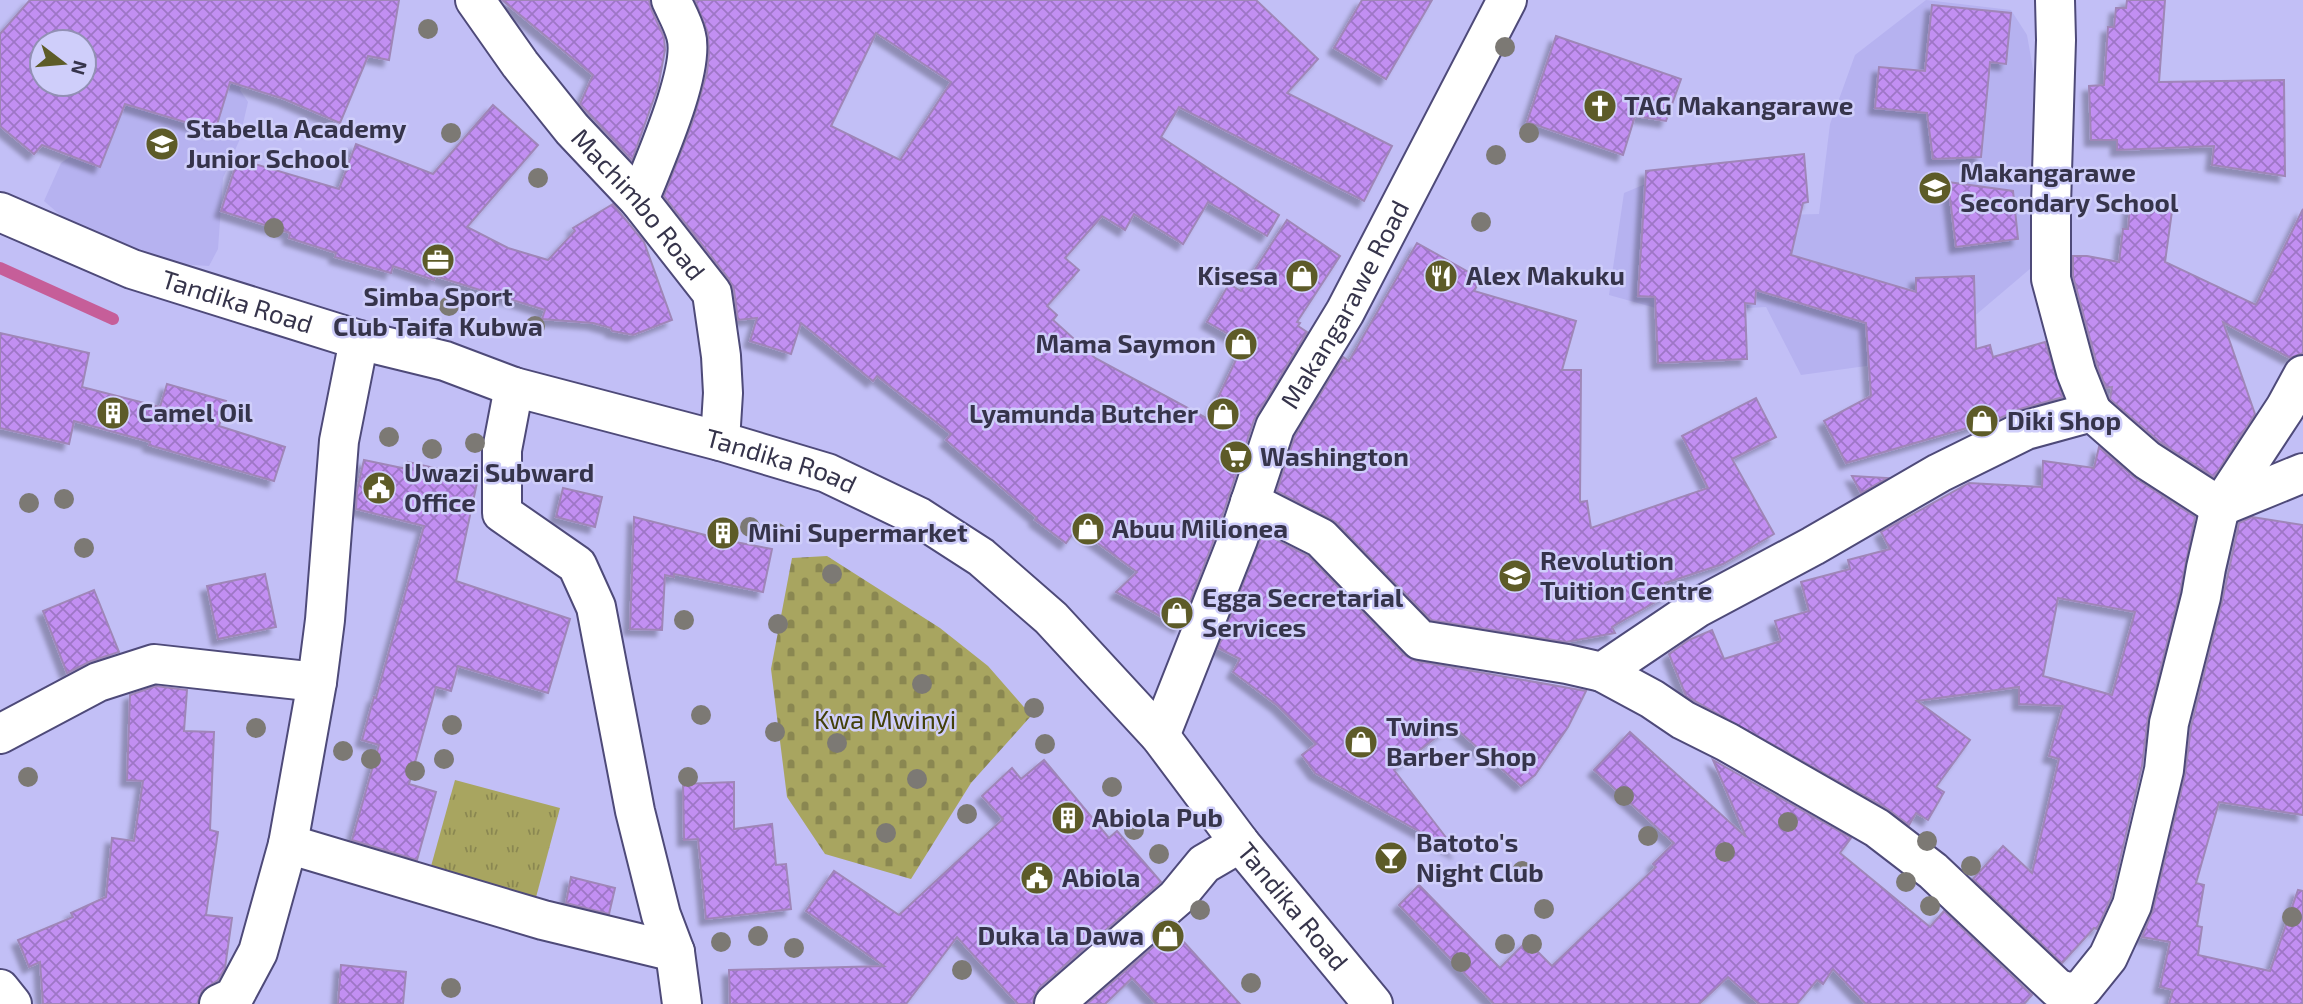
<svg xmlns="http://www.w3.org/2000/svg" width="2303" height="1004" font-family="'Exo 2',sans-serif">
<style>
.built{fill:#b6b2f0}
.grass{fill:url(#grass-tufts)}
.cemetery{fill:url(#cemetery-stones)}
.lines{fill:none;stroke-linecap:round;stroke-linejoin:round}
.stream{stroke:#c65e99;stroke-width:12}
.building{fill:url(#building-cross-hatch);stroke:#9f86b8;stroke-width:2;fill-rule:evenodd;filter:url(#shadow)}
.minor-casing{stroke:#4e4a79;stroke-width:42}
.minor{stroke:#fff;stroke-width:38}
.tree{fill:#7c7974}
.labels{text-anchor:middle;stroke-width:5;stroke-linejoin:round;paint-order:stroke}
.poi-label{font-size:26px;font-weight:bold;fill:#36344b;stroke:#cfcefa;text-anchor:start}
.street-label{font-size:26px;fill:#36344b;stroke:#cfcefa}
.park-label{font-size:26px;fill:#43400a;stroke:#cfcefa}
</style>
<defs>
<pattern id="grass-tufts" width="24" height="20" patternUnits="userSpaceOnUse" patternTransform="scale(1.75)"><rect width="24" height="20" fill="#a8a560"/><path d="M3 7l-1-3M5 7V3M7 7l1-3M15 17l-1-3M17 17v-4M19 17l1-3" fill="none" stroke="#8a8751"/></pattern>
<pattern id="cemetery-stones" width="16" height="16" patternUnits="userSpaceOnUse" patternTransform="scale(1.75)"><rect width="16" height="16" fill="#a8a560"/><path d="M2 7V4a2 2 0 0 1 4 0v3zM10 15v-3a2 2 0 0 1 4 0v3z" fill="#8a8751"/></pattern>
<pattern id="building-cross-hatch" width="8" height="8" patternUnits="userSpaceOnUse" patternTransform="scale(1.75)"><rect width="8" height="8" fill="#c28ff2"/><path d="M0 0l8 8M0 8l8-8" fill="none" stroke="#9e76c6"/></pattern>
<filter id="shadow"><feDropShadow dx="-6" dy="6" stdDeviation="2" flood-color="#0004"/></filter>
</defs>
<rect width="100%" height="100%" fill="#c2bff6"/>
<g class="built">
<polygon points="1926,0 2011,10 2027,35 2051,171 2038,262 1971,319 1917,359 1801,375 1766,307 1670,312 1609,295 1624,193 1667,175 1706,217 1819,214 1830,124 1855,55"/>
<polygon points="250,62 240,90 248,102 239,141 223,178 218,249 209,266 162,263 73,226 44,201 61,163 85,147 108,92"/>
</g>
<polygon class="grass" points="455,780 560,808 535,901 428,877"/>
<polygon class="cemetery" points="827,556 940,628 988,666 1030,714 1030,717 971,783 911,879 825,854 787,797 771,669 792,558"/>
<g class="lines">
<polyline class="stream" points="0,268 113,319"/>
</g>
<g class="building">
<path d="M30,0H399L389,60L368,56L340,123L284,99L230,82L215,131L125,104L100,167L42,145L34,154L0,126V34ZM42,42H84V84H42Z"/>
<polygon points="502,0 649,0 651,9 664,37 665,50 658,87 632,160 580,104 593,75"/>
<path d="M695,0H1256L1318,59L1287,93L1392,146L1364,201L1179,107L1161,137L1279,215L1267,236L1208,202L1183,244L1134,214L1125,230L1102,216L1065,258L1079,270L1047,306L1057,315L1053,320L1095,358L1208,419L1244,343L1207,322L1229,284L1241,291L1287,220L1340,256L1297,322L1300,323L1298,326L1307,332L1254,420L1217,532L1180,627L1116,592L1137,572L1077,528L1066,543L1035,520L1037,518L946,440L951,434L877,376L873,381L801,323L791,354L750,341L757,318L738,320L734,290L729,279L664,196L692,124L707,73L709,53L708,33ZM876,33L951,82L900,160L831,126Z"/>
<polygon points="1362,0 1432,0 1386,79 1334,48"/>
<polygon points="2127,0 2165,0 2159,82 2284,80 2285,176 2212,165 2214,146 2117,150 2117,140 2091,140 2089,86 2104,85 2108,27 2114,27 2116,8 2126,8"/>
<polygon points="1932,5 2011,13 2006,64 1990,62 1981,157 1933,159 1927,113 1875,108 1879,67 1925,71"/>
<polygon points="1556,36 1681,79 1666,121 1635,116 1623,155 1527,122"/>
<polygon points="493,105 538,145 467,227 508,248 548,260 575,231 573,228 613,204 644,242 672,320 633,335 612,331 611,328 593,323 542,319 545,310 435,276 434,280 393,266 391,273 335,257 336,253 289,238 290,233 221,211 238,159 339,189 356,144 433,174"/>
<polygon points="1804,154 1808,202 1803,203 1791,255 1916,292 1916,278 1974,276 1976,349 1990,345 1993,357 2045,342 2063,397 2020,409 1998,419 1846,463 1824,421 1871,396 1866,323 1756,290 1755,304 1745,303 1747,359 1658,363 1655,297 1638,296 1646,171"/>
<polygon points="1948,182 2013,191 2018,239 1956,247"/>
<polygon points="2130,206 2172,211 2165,262 2256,305 2303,209 2303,353 2290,358 2223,322 2255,414 2214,477 2160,442 2110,399 2112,387 2106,388 2097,365 2073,276 2073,256 2087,256 2119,262 2123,229 2128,229"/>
<polygon points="1417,243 1481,279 1474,291 1576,321 1562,370 1581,370 1580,502 1587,501 1591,528 1708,488 1682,436 1756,398 1776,437 1732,459 1774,534 1723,564 1665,583 1669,594 1612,627 1615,633 1566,642 1431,620 1336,522 1277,491 1295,436 1343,357 1349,361"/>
<polygon points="0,333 89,353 82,387 160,407 167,384 226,401 219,426 285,447 274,481 149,445 150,442 74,421 69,444 0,428"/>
<path d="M2099,447L2135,478L2195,517L2180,592L2148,718L2142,766L2111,898L2097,929L2094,928L2062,963L1973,879L2003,846L2032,873L2059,759L2049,756L2063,706L2019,704V687L1917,701L1970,740L1936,787L1944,792L1928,820L1916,813L1909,825L1888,809L1686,696L1669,654L1689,640L1712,630L1724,659L1781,641L1775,621L1809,611L1801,582L1850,569L1848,560L1890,549L1881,532L1969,483L2042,487L2043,461L2094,468ZM2058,598L2135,612L2112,695L2043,676Z"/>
<polygon points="364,460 407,469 408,462 478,478 456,581 570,619 548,693 458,666 451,691 436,687 409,784 436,792 417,860 352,840 379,745 362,740 374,697 376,698 424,526 356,509 357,491"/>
<polygon points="1852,476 1887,478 1861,493"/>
<polygon points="563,488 602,497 595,527 556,517"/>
<polygon points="634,517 725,540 772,549 763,592 674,574 674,577 665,575 662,630 630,629"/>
<polygon points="2252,517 2303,525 2303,815 2219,802 2196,883 2204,885 2197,926 2202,927 2198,955 2270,971 2298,890 2303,891 2303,1004 2169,1004 2173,990 2160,987 2170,942 2142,937 2153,910 2185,775 2191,727 2222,602 2239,523"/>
<polygon points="1263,533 1308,556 1404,655 1416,661 1586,691 1568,727 1535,775 1521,786 1452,725 1394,770 1458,853 1315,773 1302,755 1316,744 1278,706 1233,672 1240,659 1218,648"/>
<polygon points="265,574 276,627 218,639 207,586"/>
<polygon points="94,590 119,652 91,661 67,673 43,611"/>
<polygon points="156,686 187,690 184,731 214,732 210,830 218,832 206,915 232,918 225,968 218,980 202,991 197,1004 43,1004 40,962 29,967 18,940 73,917 71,913 106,897 112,838 134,841 143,781 127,780 130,695"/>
<polygon points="1630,732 1746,837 1713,760 1851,838 1840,853 1930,927 1944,911 2032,995 2024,1004 1866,1004 1833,969 1823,984 1817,980 1797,1004 1759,1004 1728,977 1699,1004 1494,1004 1399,905 1419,885 1500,968 1527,941 1552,966 1656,867 1653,864 1674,843 1594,770"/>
<polygon points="1044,760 1109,838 1117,831 1161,882 1040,987 1034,996 1033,1004 1018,1004 957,937 906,1004 730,1004 729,970 884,966 806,911 834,871 899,915 1003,819 982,796 1012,768 1021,779"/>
<polygon points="734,782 734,829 772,824 776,865 786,864 791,909 706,919 698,839 684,840 683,784"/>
<polygon points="571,877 615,888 609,914 566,903"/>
<polygon points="1173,930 1240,1004 1156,1004 1132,978 1105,1004 1087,1004"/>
<polygon points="341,965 406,972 403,1004 338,1004"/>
</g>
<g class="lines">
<defs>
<g id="minor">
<path id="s1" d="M475,0L520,64L572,129L639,200L712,293L721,356L723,393L720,441"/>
<polyline points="2055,0 2056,40 2051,205 2051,279 2076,372 2092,412"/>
<path d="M639,200C653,164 696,70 686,35C683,23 676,11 671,0"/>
<path id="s2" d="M0,212L132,269L359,340L445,361L514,387L720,441L827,473L919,517L981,557L1051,618L1160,736L1240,843L1373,1004"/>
<polyline points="514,387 502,450 502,513 577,565 596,607 635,811 661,915 675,952 682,1004"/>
<polyline points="1250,502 1321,538 1420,640 1567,664 1602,672 1697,608 1813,546 1939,473 2026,430 2092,412 2147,460 2220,507 2303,473"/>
<polyline points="1602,672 1652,699 1683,720 1727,742 1877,828 1933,871 2057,988 2070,993 2083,988 2108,957 2132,905 2164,770 2169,723 2201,597 2206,568 2220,507 2285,408 2303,375"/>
<polyline points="0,734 98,682 154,664 317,682"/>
<path id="s3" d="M1160,736L1238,539L1275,427L1345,312L1507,0"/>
<polyline points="288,844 543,920 675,952"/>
<polyline points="0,989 12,1004"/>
<polyline points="219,1004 234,997 258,952 288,844 317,682 325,620 339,441 359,340"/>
<polyline points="1054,1004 1176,898 1204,864 1240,843"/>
</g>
</defs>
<use href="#minor" class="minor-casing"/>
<use href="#minor" class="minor"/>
</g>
<g class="tree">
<circle cx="428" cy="29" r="10"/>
<circle cx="1505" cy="47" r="10"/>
<circle cx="451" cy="133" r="10"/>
<circle cx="1529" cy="133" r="10"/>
<circle cx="1496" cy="155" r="10"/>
<circle cx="538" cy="178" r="10"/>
<circle cx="1481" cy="222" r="10"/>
<circle cx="274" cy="228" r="10"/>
<circle cx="449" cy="306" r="10"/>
<circle cx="535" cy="326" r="10"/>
<circle cx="389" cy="437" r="10"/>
<circle cx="475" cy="443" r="10"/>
<circle cx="432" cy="449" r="10"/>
<circle cx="64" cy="499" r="10"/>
<circle cx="29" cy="503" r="10"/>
<circle cx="750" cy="527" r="10"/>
<circle cx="777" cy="533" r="10"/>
<circle cx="84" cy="548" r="10"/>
<circle cx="832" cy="574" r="10"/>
<circle cx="684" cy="620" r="10"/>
<circle cx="778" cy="624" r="10"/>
<circle cx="922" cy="684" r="10"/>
<circle cx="1034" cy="708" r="10"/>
<circle cx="701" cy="715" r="10"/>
<circle cx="452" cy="725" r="10"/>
<circle cx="256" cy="728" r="10"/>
<circle cx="775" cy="732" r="10"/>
<circle cx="837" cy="743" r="10"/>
<circle cx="1045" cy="744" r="10"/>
<circle cx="343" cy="751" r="10"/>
<circle cx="371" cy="759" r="10"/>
<circle cx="444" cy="759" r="10"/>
<circle cx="415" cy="771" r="10"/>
<circle cx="28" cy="777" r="10"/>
<circle cx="688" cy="777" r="10"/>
<circle cx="917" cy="779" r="10"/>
<circle cx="1112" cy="787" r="10"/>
<circle cx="1624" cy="796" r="10"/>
<circle cx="967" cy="814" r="10"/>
<circle cx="1788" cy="822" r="10"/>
<circle cx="1134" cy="830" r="10"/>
<circle cx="886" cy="833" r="10"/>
<circle cx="1648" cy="836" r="10"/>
<circle cx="1927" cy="841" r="10"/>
<circle cx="1725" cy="852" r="10"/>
<circle cx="1159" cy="854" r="10"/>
<circle cx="1971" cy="866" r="10"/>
<circle cx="1522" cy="871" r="10"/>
<circle cx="1906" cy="882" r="10"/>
<circle cx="1930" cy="906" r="10"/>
<circle cx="1544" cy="909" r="10"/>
<circle cx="1200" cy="910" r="10"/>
<circle cx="2292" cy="917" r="10"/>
<circle cx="758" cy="936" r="10"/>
<circle cx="721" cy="942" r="10"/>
<circle cx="1505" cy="944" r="10"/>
<circle cx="1532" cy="944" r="10"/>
<circle cx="794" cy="948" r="10"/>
<circle cx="1461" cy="962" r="10"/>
<circle cx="962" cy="970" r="10"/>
<circle cx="1251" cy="983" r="10"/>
<circle cx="451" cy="988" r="10"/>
</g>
<defs>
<symbol id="church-disc" viewBox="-11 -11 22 22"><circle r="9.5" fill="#5d5b28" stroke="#cfcefa"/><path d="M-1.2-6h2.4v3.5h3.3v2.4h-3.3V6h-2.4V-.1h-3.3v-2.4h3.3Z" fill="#fff"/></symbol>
<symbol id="school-disc" viewBox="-11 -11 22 22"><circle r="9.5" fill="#5d5b28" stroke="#cfcefa"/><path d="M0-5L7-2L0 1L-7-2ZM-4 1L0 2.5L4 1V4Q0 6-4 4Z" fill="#fff"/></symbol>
<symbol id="office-disc" viewBox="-11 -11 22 22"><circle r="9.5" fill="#5d5b28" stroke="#cfcefa"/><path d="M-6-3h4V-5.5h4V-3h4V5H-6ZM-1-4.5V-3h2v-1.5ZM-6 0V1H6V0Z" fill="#fff"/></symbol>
<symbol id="shop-disc" viewBox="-11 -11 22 22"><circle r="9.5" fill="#5d5b28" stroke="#cfcefa"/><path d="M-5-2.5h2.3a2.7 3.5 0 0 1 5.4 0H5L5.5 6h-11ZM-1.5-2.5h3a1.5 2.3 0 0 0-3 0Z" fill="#fff"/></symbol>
<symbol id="restaurant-disc" viewBox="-11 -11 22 22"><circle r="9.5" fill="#5d5b28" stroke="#cfcefa"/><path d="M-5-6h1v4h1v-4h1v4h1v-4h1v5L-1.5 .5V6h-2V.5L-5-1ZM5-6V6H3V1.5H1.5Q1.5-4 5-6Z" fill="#fff"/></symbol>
<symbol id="building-disc" viewBox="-11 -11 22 22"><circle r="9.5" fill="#5d5b28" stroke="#cfcefa"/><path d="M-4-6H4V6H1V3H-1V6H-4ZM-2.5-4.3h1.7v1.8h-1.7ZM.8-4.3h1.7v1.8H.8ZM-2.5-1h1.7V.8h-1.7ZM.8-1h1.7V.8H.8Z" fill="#fff"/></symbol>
<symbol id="supermarket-disc" viewBox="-11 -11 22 22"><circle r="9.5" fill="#5d5b28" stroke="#cfcefa"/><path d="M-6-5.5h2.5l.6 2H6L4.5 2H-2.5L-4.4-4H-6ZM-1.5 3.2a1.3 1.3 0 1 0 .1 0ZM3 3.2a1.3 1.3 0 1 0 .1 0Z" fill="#fff"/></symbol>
<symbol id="civic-disc" viewBox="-11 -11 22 22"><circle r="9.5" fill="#5d5b28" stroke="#cfcefa"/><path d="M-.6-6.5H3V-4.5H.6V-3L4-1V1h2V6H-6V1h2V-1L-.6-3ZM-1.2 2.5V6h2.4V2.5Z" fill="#fff"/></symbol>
<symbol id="bar-disc" viewBox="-11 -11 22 22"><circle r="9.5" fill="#5d5b28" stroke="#cfcefa"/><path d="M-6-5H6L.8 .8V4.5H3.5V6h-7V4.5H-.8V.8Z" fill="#fff"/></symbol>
</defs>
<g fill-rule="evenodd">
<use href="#church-disc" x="1581" y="87" width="38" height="38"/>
<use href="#school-disc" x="143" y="125" width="38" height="38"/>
<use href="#school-disc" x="1916" y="169" width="38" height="38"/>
<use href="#office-disc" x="419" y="241" width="38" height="38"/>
<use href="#shop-disc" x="1283" y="257" width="38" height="38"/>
<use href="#restaurant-disc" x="1422" y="257" width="38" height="38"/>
<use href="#shop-disc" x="1222" y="325" width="38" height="38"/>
<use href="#building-disc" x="94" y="394" width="38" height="38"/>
<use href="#shop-disc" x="1204" y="395" width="38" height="38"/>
<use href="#shop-disc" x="1963" y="402" width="38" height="38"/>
<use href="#supermarket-disc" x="1217" y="438" width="38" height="38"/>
<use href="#civic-disc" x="360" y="469" width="38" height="38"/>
<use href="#shop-disc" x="1069" y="510" width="38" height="38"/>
<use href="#building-disc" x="704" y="514" width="38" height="38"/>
<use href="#school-disc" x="1496" y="557" width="38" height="38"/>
<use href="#shop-disc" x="1158" y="594" width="38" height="38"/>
<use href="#shop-disc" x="1342" y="723" width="38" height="38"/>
<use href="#building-disc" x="1049" y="799" width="38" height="38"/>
<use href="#bar-disc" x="1372" y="839" width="38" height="38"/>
<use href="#civic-disc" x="1018" y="859" width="38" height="38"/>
<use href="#shop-disc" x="1149" y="917" width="38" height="38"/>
</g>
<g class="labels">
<g class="poi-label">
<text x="1624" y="115">TAG Makangarawe</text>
<text x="186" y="138">Stabella Academy<tspan x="186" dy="30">Junior School</tspan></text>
<text x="1960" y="182">Makangarawe<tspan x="1960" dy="30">Secondary School</tspan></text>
<text x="1278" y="285" text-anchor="end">Kisesa</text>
<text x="1466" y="285">Alex Makuku</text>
<text x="438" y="306" text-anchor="middle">Simba Sport<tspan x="438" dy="30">Club Taifa Kubwa</tspan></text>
<text x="1216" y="353" text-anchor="end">Mama Saymon</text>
<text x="138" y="422">Camel Oil</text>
<text x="1198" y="423" text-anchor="end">Lyamunda Butcher</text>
<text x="2007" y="430">Diki Shop</text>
<text x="1260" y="466">Washington</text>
<text x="404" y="482">Uwazi Subward<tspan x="404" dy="30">Office</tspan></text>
<text x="1112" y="538">Abuu Milionea</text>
<text x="748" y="542">Mini Supermarket</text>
<text x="1540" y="570">Revolution<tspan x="1540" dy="30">Tuition Centre</tspan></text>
<text x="1202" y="607">Egga Secretarial<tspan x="1202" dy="30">Services</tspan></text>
<text x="1386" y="736">Twins<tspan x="1386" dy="30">Barber Shop</tspan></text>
<text x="1092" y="827">Abiola Pub</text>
<text x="1416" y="852">Batoto's<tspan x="1416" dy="30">Night Club</tspan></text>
<text x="1062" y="887">Abiola</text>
<text x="1144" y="945" text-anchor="end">Duka la Dawa</text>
</g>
<g class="street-label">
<text dy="9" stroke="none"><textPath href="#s1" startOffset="262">Machimbo Road</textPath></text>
<text dy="9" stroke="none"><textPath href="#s2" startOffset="254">Tandika Road</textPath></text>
<text dy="9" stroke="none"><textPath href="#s3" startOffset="471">Makangarawe Road</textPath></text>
<text dy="9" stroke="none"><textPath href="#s2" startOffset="821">Tandika Road</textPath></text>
<text dy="9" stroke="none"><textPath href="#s2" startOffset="1514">Tandika Road</textPath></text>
</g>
<g class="park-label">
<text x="885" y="729">Kwa Mwinyi</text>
</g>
</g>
<g transform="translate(63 63) rotate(106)"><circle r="33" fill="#cfcefa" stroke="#9290b4" stroke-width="2"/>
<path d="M0-5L12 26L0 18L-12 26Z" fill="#5d5b28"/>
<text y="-10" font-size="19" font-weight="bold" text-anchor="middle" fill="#36344b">N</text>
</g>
</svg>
